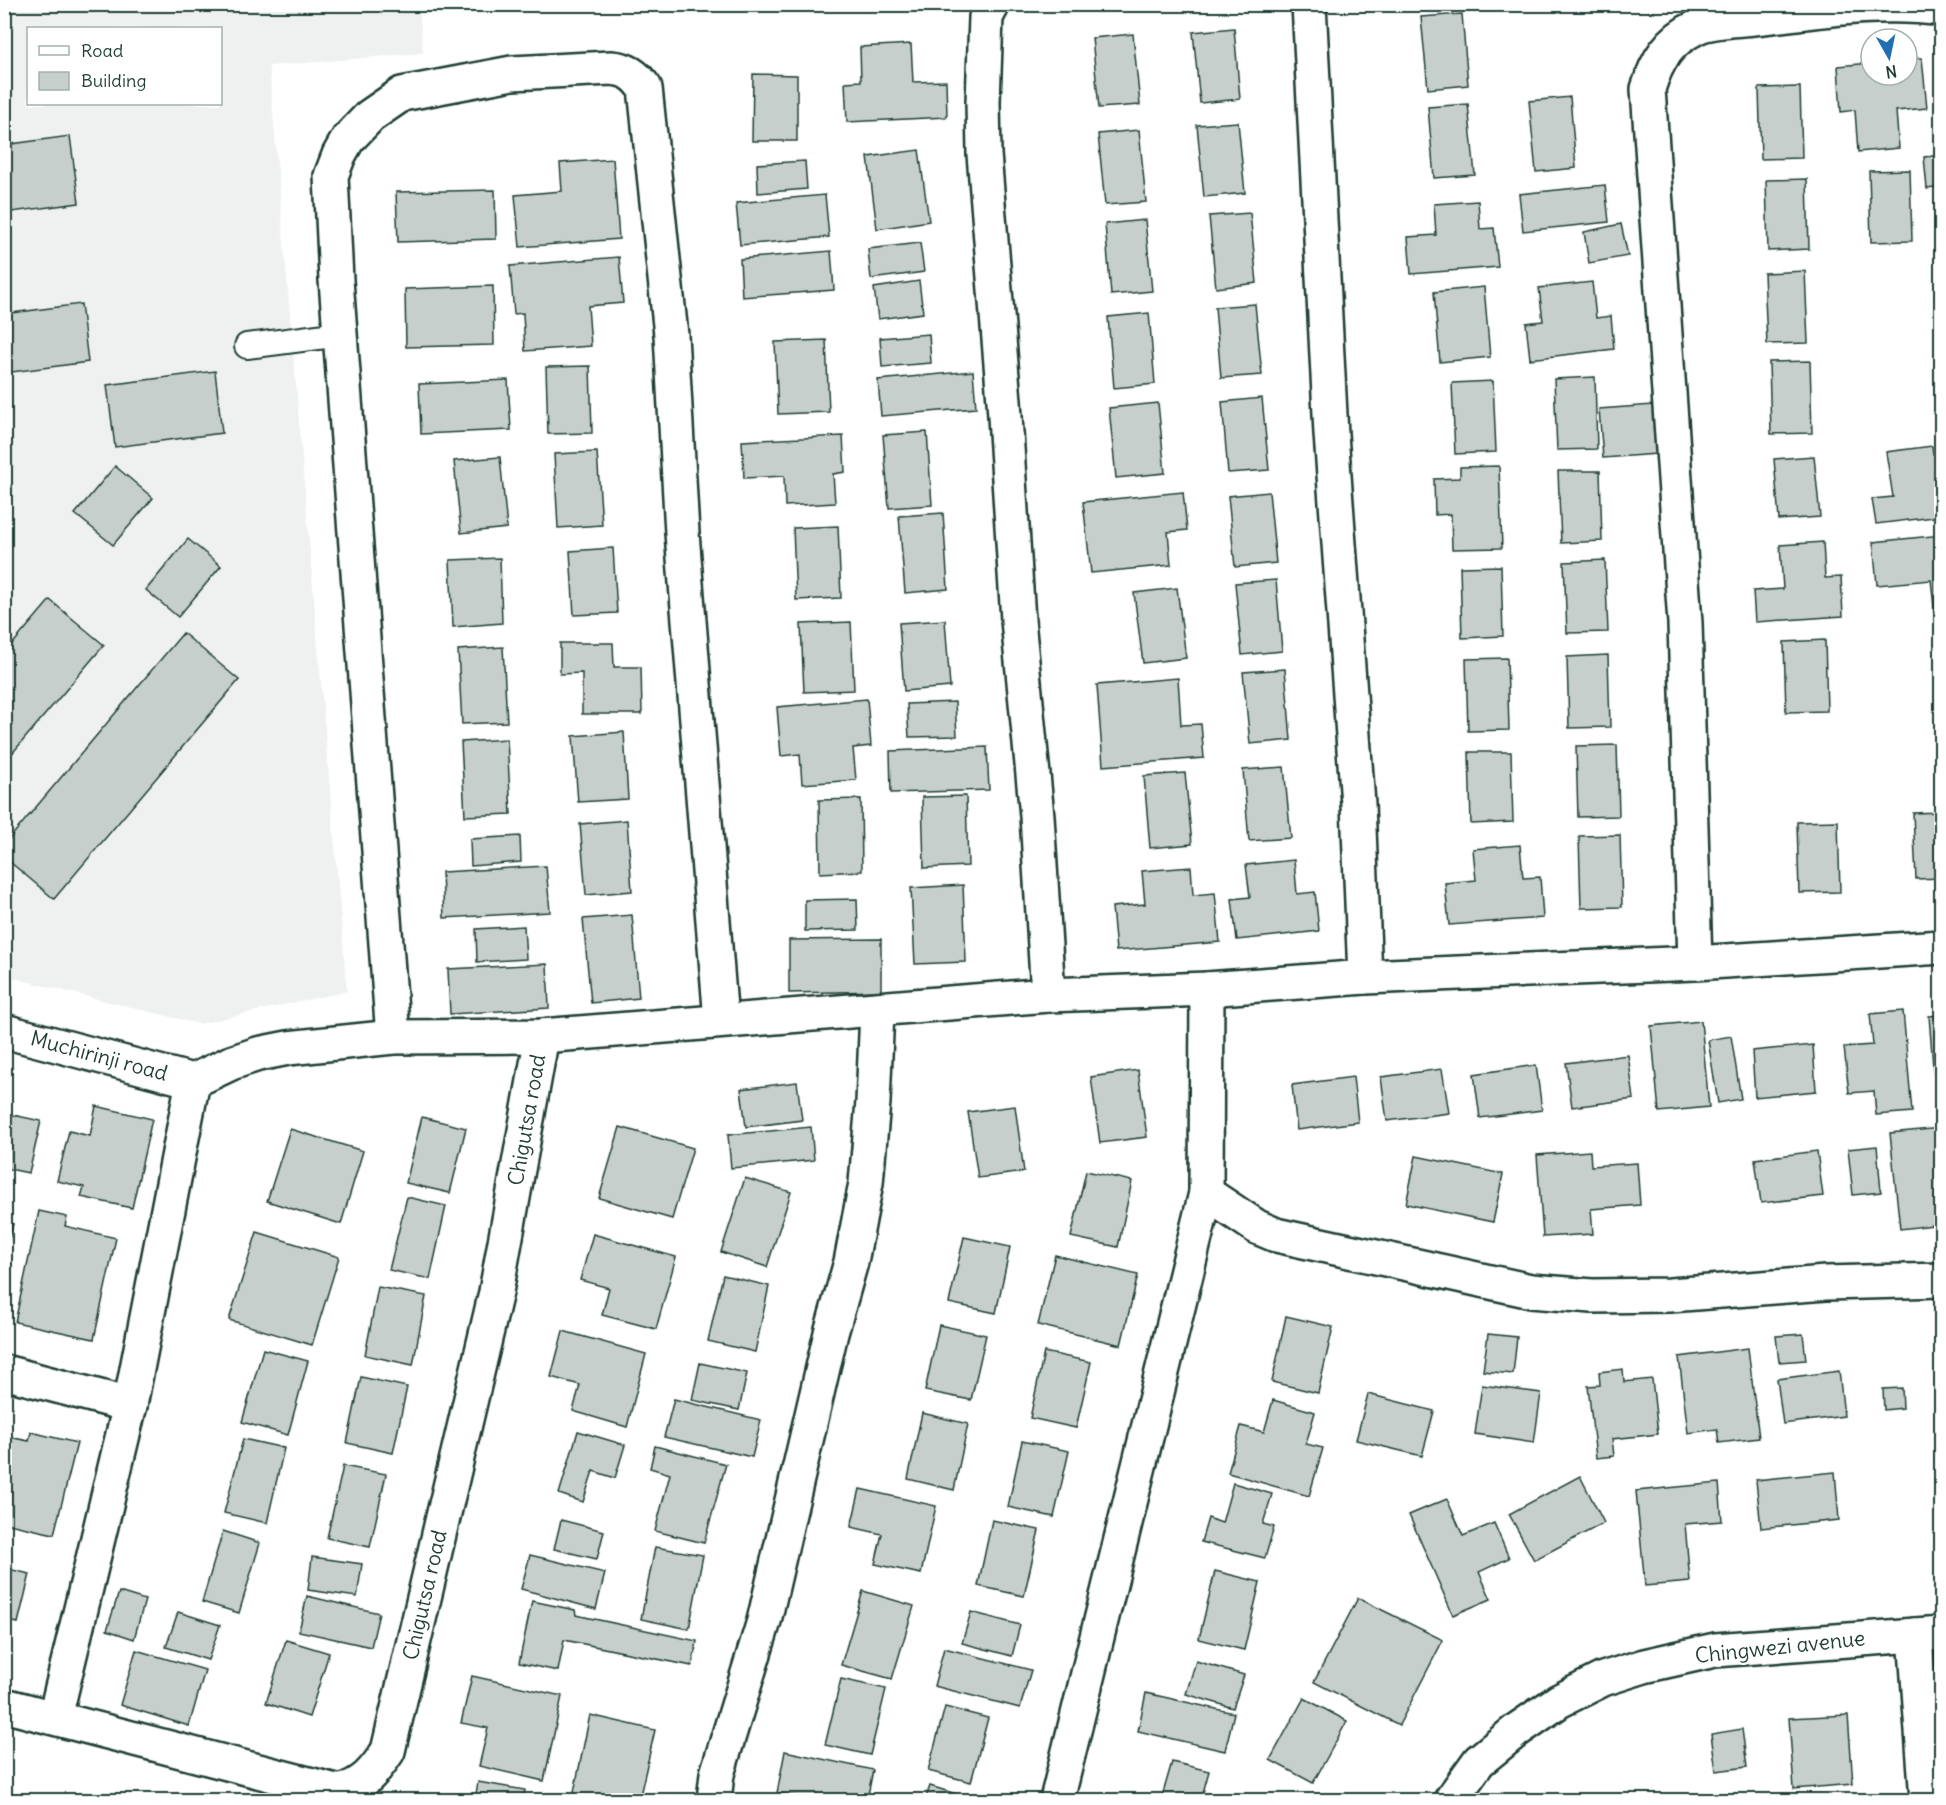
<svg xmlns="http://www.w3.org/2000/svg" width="1946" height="1805" font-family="Delius,sans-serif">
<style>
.built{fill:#eef1f0;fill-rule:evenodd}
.building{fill:#c7cfcc;stroke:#1f3d34;stroke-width:1.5}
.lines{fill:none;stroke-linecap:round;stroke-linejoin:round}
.lane-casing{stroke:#1f3d34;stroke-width:28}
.street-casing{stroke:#1f3d34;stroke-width:38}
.lane{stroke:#fff;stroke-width:24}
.street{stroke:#fff;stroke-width:33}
.labels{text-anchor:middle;stroke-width:4.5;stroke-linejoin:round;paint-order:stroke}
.street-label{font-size:21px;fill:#1f3d34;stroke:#fff}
</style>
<rect width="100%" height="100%" fill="#fff"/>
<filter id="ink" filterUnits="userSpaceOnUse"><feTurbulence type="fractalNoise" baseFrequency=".0167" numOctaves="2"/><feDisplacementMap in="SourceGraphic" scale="12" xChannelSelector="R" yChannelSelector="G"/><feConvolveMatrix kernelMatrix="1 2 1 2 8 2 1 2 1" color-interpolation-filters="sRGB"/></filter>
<g filter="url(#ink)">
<path class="built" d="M5,5H419L423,53L269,66L347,991L199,1024L5,976ZM28,28H220V104H28Z"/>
<g class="building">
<polygon points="1462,14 1468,85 1428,89 1421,17"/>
<polygon points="1234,28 1240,99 1200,103 1193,32"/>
<polygon points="1133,34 1140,105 1099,108 1092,38"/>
<polygon points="911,44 913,82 946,81 947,117 847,122 845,82 861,81 860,47"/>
<polygon points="1922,58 1927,108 1896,111 1899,148 1858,152 1855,110 1841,112 1838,66 1871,63 1871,75 1907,75 1907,59"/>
<polygon points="753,74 797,75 797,141 752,141"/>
<polygon points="1800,87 1802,158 1761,159 1759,88"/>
<polygon points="1570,97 1576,168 1536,172 1529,101"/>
<polygon points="1468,104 1475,175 1434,178 1428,107"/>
<polygon points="1238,122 1245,193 1204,197 1197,125"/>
<polygon points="1139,130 1146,202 1105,205 1098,134"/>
<polygon points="70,136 79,203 4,213 4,145"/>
<polygon points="919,150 929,221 877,229 868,157"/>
<polygon points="1942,155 1942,187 1927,189 1924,157"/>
<polygon points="613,159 619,239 520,247 515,195 562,191 560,163"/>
<polygon points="805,161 807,189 758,193 757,164"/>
<polygon points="1910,170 1912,241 1871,242 1869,171"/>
<polygon points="1807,179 1809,249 1768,251 1766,180"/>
<polygon points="1605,185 1609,222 1523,231 1519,194"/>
<polygon points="495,190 496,239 398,242 396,192"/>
<polygon points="825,195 829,237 740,245 736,203"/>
<polygon points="1478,201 1480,229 1494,228 1498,267 1411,274 1408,237 1436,235 1434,204"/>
<polygon points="1250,213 1257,283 1216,288 1209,216"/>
<polygon points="1145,220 1152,291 1111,295 1105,224"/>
<polygon points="1621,224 1628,256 1589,263 1584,232"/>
<polygon points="920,243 924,272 871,279 868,249"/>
<polygon points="831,251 834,290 742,297 740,259"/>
<polygon points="619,257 623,303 588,306 591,346 525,351 523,313 514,314 510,266"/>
<polygon points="1805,271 1808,343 1767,344 1764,273"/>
<polygon points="919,281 923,313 878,319 874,288"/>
<polygon points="1592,282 1596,318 1611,316 1614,349 1530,359 1526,323 1543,321 1539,288"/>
<polygon points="493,286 494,345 406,347 405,289"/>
<polygon points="1484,287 1490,357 1440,362 1434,292"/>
<polygon points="81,304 88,362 4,373 4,314"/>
<polygon points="1255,304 1262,375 1221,378 1215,307"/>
<polygon points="1149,313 1155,384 1114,388 1108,317"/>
<polygon points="929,334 931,363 882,367 880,338"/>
<polygon points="826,340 829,412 778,414 775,342"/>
<polygon points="1810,361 1812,433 1771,434 1769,362"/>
<polygon points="590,366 592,433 548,434 546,367"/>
<polygon points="215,371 222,433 115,447 107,385"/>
<polygon points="973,371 976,408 881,416 878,380"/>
<polygon points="1595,377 1597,449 1557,450 1554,379"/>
<polygon points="508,380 511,430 421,434 419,384"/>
<polygon points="1493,381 1496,452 1455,454 1452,383"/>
<polygon points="1262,398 1269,470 1228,473 1222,402"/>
<polygon points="1158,403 1165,473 1116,478 1109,408"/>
<polygon points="1653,405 1657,454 1603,458 1599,409"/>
<polygon points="927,432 932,505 889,508 883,435"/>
<polygon points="843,436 845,472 833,474 835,503 785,506 784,476 744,478 742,441"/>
<polygon points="1932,446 1933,454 1942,453 1942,516 1876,524 1872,499 1893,497 1886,452"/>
<polygon points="597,452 602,525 558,528 554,454"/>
<polygon points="1814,456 1820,517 1779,520 1774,459"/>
<polygon points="500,457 507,528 461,533 454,461"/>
<polygon points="115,466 153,498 113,545 75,514"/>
<polygon points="1499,466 1502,548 1452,549 1451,514 1435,515 1434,479 1460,478 1460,467"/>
<polygon points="1558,471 1600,471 1602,541 1561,543"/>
<polygon points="1183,492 1187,530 1168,532 1171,565 1091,573 1083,502"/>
<polygon points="1269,492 1276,563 1235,567 1228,496"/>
<polygon points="943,513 948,589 905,593 899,516"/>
<polygon points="838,526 841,598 796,600 793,528"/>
<polygon points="1942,535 1942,614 1935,615 1931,580 1877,585 1873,542"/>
<polygon points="188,539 221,566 178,617 146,590"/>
<polygon points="1823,542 1825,578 1841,577 1843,616 1755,622 1753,591 1783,589 1780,545"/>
<polygon points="613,548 617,613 574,615 570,551"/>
<polygon points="500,558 502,623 453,627 450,560"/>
<polygon points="1605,560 1608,632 1567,633 1564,562"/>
<polygon points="1501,566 1503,636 1462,638 1460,567"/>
<polygon points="1276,580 1282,651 1242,655 1235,583"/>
<polygon points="1177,588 1186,658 1143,663 1134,593"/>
<polygon points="50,600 104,645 4,763 4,654"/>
<polygon points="945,620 950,687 904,691 899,623"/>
<polygon points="851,622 854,690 804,692 801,624"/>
<polygon points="183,633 239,680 54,899 4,857 4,845"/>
<polygon points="1825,640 1827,711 1786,712 1784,642"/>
<polygon points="560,643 613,643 614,667 641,667 642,714 582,714 582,673 560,674"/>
<polygon points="503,647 507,722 462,724 458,650"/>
<polygon points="1608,655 1610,727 1569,728 1567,657"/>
<polygon points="1507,658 1509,730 1468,731 1466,659"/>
<polygon points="1285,669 1291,740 1250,744 1243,672"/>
<polygon points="1178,678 1181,725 1201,724 1204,758 1103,766 1097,685"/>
<polygon points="867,699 871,746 853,748 856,780 802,784 800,754 781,756 777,707"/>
<polygon points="955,702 957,736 909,737 907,704"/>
<polygon points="624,732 628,799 578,802 573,736"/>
<polygon points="507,739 511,814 465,816 461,742"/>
<polygon points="1617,745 1619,816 1578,817 1576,746"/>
<polygon points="987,747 989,790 891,793 890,751"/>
<polygon points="1469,752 1511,752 1513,822 1471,824"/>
<polygon points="1284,767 1291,838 1249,841 1243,770"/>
<polygon points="1185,773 1192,844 1150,848 1144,776"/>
<polygon points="966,796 968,866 924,868 922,797"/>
<polygon points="861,799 862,871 820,873 819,800"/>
<polygon points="1942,812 1942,878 1916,879 1913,813"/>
<polygon points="627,820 632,891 586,895 580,824"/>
<polygon points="1838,821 1840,892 1799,893 1797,822"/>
<polygon points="1620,835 1622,907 1581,908 1579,836"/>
<polygon points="520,836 521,862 471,866 470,839"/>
<polygon points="1520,845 1523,878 1540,877 1543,918 1449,925 1445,883 1476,880 1473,849"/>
<polygon points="1294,860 1297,894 1315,892 1319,931 1237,940 1232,899 1250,897 1246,865"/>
<polygon points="546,866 550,912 444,918 442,872"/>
<polygon points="1191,867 1193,895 1215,893 1220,942 1116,951 1112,907 1145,904 1142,871"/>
<polygon points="963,885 966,962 915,964 911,888"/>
<polygon points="857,899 858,930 805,931 805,900"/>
<polygon points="632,915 639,998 591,1003 583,919"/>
<polygon points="524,926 526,959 477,962 476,929"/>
<polygon points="881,939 881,991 789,993 789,940"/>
<polygon points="547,964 549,1008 450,1014 448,969"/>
<polygon points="1903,1011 1912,1112 1876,1115 1874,1091 1849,1093 1844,1047 1873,1045 1870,1014"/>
<polygon points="1942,1015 1942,1105 1936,1105 1929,1016"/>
<polygon points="1701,1021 1709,1107 1659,1112 1651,1026"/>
<polygon points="1731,1036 1741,1099 1718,1103 1708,1040"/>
<polygon points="1813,1045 1816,1091 1755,1097 1752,1051"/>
<polygon points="1628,1055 1634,1099 1572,1107 1566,1063"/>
<polygon points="1536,1065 1542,1110 1480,1118 1474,1074"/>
<polygon points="1442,1069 1449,1113 1387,1121 1381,1077"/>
<polygon points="1138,1070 1147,1137 1100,1143 1091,1077"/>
<polygon points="1353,1077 1358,1122 1297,1130 1292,1085"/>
<polygon points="797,1082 802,1120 746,1127 741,1089"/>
<polygon points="96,1106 152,1119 132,1208 81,1197 84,1187 57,1181 69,1131 90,1136"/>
<polygon points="1015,1106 1024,1172 978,1178 968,1112"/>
<polygon points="4,1113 41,1121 29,1173 4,1168"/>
<polygon points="422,1117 466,1128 450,1193 406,1183"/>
<polygon points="620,1127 693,1148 672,1219 599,1198"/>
<polygon points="811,1127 814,1160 731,1168 728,1135"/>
<polygon points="1941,1128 1942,1224 1900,1229 1890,1133"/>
<polygon points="290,1129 363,1151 341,1224 267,1201"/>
<polygon points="1877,1146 1881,1192 1853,1195 1848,1149"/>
<polygon points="1590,1151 1591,1166 1637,1163 1640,1205 1591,1209 1593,1234 1543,1237 1537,1155"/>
<polygon points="1817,1151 1823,1196 1761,1203 1755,1159"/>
<polygon points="1416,1156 1503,1174 1493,1222 1406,1204"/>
<polygon points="1086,1171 1132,1181 1118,1247 1071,1237"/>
<polygon points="745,1178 791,1192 767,1267 721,1252"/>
<polygon points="407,1197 446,1206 430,1279 389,1270"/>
<polygon points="39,1211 67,1217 65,1226 116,1238 94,1339 15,1322"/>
<polygon points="4,1223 13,1224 4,1258"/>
<polygon points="257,1232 339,1257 312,1345 229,1320"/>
<polygon points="593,1234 676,1257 656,1329 602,1315 609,1288 580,1280"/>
<polygon points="964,1237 1010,1247 996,1313 949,1303"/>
<polygon points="1055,1255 1138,1275 1121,1345 1038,1325"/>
<polygon points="723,1275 769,1286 755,1352 708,1341"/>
<polygon points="378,1287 426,1296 413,1365 365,1355"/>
<polygon points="1286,1316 1333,1327 1318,1393 1272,1382"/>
<polygon points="939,1325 986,1335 971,1400 925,1391"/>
<polygon points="563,1331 646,1354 627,1427 573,1411 580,1385 551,1377"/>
<polygon points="1488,1334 1517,1337 1513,1374 1483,1371"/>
<polygon points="1803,1334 1806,1360 1779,1362 1776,1336"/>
<polygon points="1748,1348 1759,1438 1719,1443 1717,1429 1688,1433 1679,1357"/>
<polygon points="263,1349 308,1361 288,1435 242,1422"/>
<polygon points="1044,1352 1091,1362 1076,1428 1030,1418"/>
<polygon points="700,1363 747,1373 739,1410 692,1400"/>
<polygon points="1623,1369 1624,1382 1652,1379 1658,1434 1612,1439 1614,1456 1596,1458 1588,1386 1600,1385 1599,1372"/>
<polygon points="1839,1371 1844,1416 1783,1424 1777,1379"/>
<polygon points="361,1377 407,1387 393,1453 347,1443"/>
<polygon points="1482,1385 1541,1393 1534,1443 1475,1434"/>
<polygon points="1902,1388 1903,1408 1884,1410 1883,1389"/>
<polygon points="1368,1394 1434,1411 1422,1456 1356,1440"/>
<polygon points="674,1399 761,1420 752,1457 664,1437"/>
<polygon points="1273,1400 1315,1412 1306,1444 1323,1448 1309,1496 1228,1473 1241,1426 1264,1432"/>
<polygon points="922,1413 968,1424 954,1490 908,1479"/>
<polygon points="578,1431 625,1445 615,1478 593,1471 583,1502 559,1494"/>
<polygon points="31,1432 77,1443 54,1534 4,1523 4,1436 29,1441"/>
<polygon points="243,1439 284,1448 267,1523 224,1513"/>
<polygon points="1022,1441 1069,1451 1054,1517 1008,1507"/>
<polygon points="655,1446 726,1464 704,1543 655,1531 670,1474 650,1468"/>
<polygon points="343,1466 386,1474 370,1547 327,1538"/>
<polygon points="1835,1472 1839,1520 1761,1528 1756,1480"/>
<polygon points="1580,1476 1604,1523 1534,1560 1509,1514"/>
<polygon points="1233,1483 1272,1494 1263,1524 1274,1527 1265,1558 1201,1542 1208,1518 1222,1523"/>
<polygon points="1719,1483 1722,1521 1685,1524 1690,1582 1645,1586 1636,1491"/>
<polygon points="860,1489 936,1506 921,1574 875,1564 882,1534 851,1527"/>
<polygon points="1447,1499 1463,1536 1494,1523 1509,1558 1479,1572 1491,1599 1453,1615 1409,1515"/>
<polygon points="561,1520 604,1531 597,1559 554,1549"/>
<polygon points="992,1520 1039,1530 1024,1596 978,1586"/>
<polygon points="223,1531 260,1543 239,1613 202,1602"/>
<polygon points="655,1547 703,1555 689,1629 641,1619"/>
<polygon points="530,1555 605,1573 596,1609 521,1589"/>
<polygon points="312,1557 362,1564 357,1597 308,1590"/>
<polygon points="4,1568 30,1574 18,1623 4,1620"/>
<polygon points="1215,1571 1260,1582 1244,1650 1199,1639"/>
<polygon points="863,1591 914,1606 892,1679 841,1665"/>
<polygon points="119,1592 145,1600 134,1639 107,1630"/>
<polygon points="307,1596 379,1613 371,1647 299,1631"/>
<polygon points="1358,1598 1443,1640 1399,1725 1314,1682"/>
<polygon points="532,1601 575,1610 576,1615 697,1641 692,1666 564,1640 558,1671 519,1663"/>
<polygon points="178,1612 220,1625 208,1660 166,1647"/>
<polygon points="971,1612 1020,1625 1012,1656 962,1643"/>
<polygon points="286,1640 329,1653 309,1717 266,1703"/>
<polygon points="944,1648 1031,1670 1020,1708 934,1686"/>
<polygon points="136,1650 205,1670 189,1726 120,1705"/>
<polygon points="1196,1661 1244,1675 1233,1708 1186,1694"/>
<polygon points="472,1676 562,1696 544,1781 479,1766 488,1728 461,1723"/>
<polygon points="841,1679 886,1689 870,1755 825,1745"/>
<polygon points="1146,1693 1234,1713 1225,1751 1138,1731"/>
<polygon points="1304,1698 1347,1721 1313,1783 1270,1760"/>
<polygon points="945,1707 988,1718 971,1782 928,1771"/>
<polygon points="590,1715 655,1730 639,1800 589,1800 573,1797"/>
<polygon points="1848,1715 1853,1784 1794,1789 1789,1718"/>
<polygon points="1742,1729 1747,1767 1716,1771 1711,1734"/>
<polygon points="785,1751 873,1770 867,1800 814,1800 777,1793"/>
<polygon points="1172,1762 1209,1771 1201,1800 1161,1800"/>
<polygon points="478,1782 525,1790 523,1800 475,1800"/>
<polygon points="930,1786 976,1800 925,1800"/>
</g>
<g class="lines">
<defs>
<polyline id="lane" points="247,346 341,334"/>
<g id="street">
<polyline points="993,4 986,17 983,102 984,154 1004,401 1018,620 1037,816 1048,995"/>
<polyline points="1309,4 1331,434 1358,804 1365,977"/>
<path d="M1695,963L1685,623L1648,89C1657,60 1669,40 1697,27C1711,20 1739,20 1755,18C1816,11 1880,0 1942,9"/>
<polyline points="4,1031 193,1081"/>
<path d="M393,1037L336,280L331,176L339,155L348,139L370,116L402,94L512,73L611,68C627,69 636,75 645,88L671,335L682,533L721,1021"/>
<polyline points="1206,1193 1257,1227 1276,1235 1531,1291 1592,1296 1670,1295 1826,1283 1942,1280"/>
<polyline points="4,1372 130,1405"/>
<polyline points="1915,1635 1927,1800"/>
<path d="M4,1705L339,1792C364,1785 374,1772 388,1751L496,1292L542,1036"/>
<polyline points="55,1717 130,1405 193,1081 231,1063 258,1054 288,1048 393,1037 542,1036 1048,995 1207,989 1365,977 1695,963 1942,947"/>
<polyline points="714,1800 717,1774 764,1621 831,1333 851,1262 866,1183 873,1102 877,1011"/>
<polyline points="1057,1800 1206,1193 1207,989"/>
<polyline points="1451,1800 1479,1761 1517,1730 1559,1701 1603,1679 1644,1666 1715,1650 1942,1633"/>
</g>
</defs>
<use href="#lane" class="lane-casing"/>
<use href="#street" class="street-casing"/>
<use href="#lane" class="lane"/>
<use href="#street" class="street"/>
</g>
</g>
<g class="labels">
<g class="street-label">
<text transform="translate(99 1056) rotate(15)" y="7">Muchirinji road</text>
<text transform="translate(527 1120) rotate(-80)" y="7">Chigutsa road</text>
<text transform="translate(425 1595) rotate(-77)" y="7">Chigutsa road</text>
<text transform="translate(1780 1647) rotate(-6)" y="7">Chingwezi avenue</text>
</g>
</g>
<rect width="1946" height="1805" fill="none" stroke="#fff" stroke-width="24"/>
<rect x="12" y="12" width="1922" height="1781" fill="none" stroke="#1f3d34" stroke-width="2" filter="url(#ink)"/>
<rect x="27" y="27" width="195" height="78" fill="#ffffff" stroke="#a5b1ae" stroke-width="1.5"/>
<rect x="39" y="46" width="30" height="9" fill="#ffffff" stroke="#a5b1ae" stroke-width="1.5"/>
<text x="81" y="57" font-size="18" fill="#1f3d34">Road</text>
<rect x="39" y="72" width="30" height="18" fill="#c7cfcc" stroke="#a5b1ae" stroke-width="1.5"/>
<text x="81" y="87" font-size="18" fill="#1f3d34">Building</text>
<g transform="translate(1889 57) rotate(171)"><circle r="28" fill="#ffffff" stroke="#a5b1ae" stroke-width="1.5"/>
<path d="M0-4.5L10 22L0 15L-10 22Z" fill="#1f6fb2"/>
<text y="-9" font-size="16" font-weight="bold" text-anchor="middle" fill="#1f3d34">N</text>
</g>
</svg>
